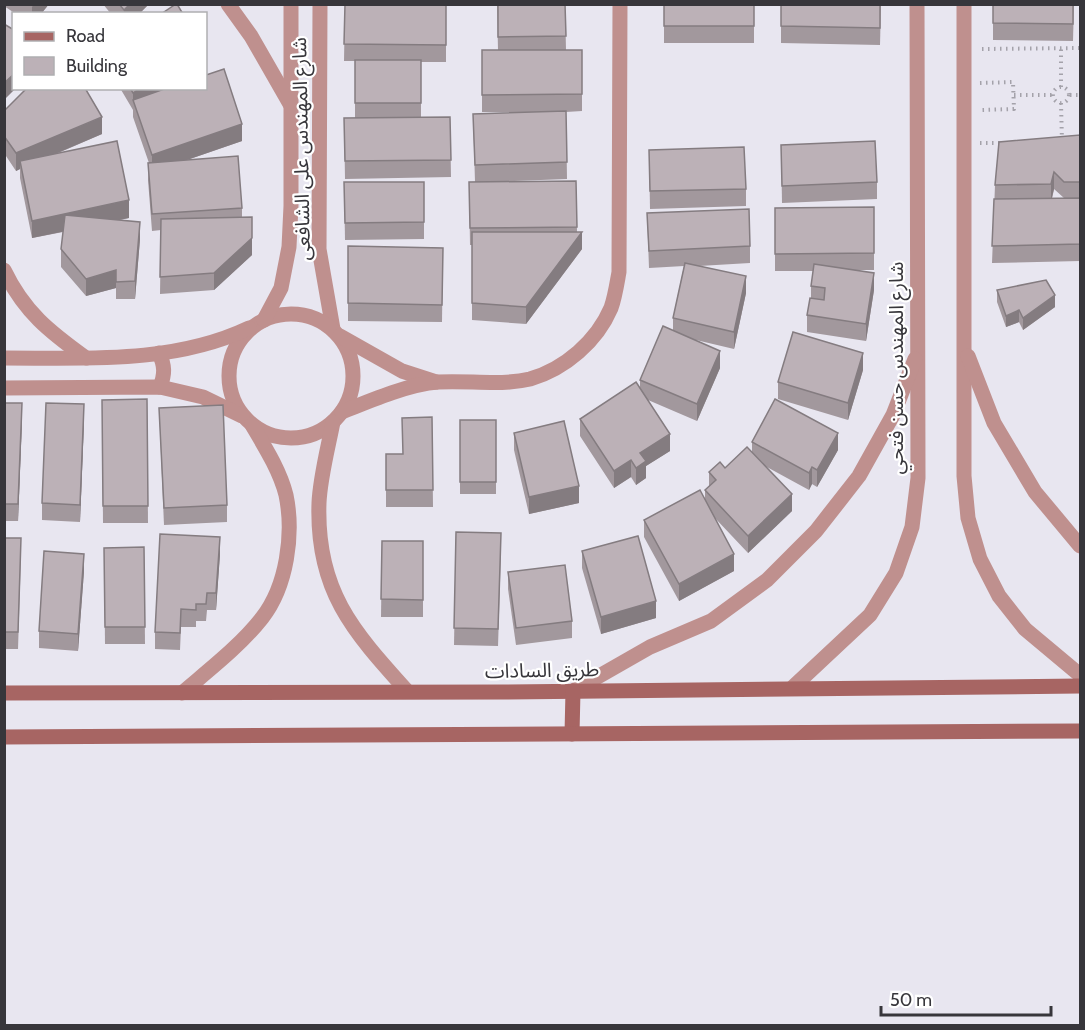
<svg xmlns="http://www.w3.org/2000/svg" width="1085" height="1030" font-family="Cabin,'Noto Sans Arabic',sans-serif">
<style>
.lines{fill:none;stroke-linecap:round;stroke-linejoin:round}
.path{stroke:#a4a2aa;stroke-width:4;stroke-dasharray:1.5 4.5;stroke-linecap:butt}
.street{stroke:#bf908e;stroke-width:15}
.secondary{stroke:#a76563;stroke-width:15}
.wall{fill:#a2989d;fill-rule:evenodd}
.shaded-wall{fill:#847c80}
.building{fill:#bcb1b7;stroke:#847c80;stroke-width:1.5}
.labels{text-anchor:middle;stroke-width:4.5;stroke-linejoin:round;paint-order:stroke}
.street-label{font-size:20px;fill:#37363b;stroke:#fff}
</style>
<rect width="100%" height="100%" fill="#e8e6f0"/>
<g class="lines">
<g class="path">
<polyline points="982,49 1080,48"/>
<polyline points="980,83 1013,82 1014,109 980,110"/>
<circle cx="1061" cy="95" r="8"/>
<polyline points="1061,87 1061,49"/>
<polyline points="1014,95 1053,95"/>
<polyline points="1070,95 1080,95"/>
<polyline points="1061,103 1062,142"/>
<polyline points="980,143 1003,143"/>
</g>
<g class="street">
<polyline points="228,4 251,36 290,104"/>
<polyline points="320,4 319,249 333,329"/>
<polyline points="964,4 964,476 968,518 980,559 999,596 1025,629 1080,675"/>
<path d="M4,270C24,312 50,332 86,358"/>
<circle cx="291" cy="376" r="62"/>
<polyline points="264,320 281,288 289,247 291,206 291,4"/>
<polyline points="340,336 402,371 436,382"/>
<path d="M159,353C165,366 165,374 160,387"/>
<polyline points="968,356 994,423 1035,492 1080,546"/>
<path d="M4,358C86,358 173,364 249,328"/>
<polyline points="4,388 160,387 203,397 242,416"/>
<path d="M342,412C369,401 409,384 438,382C468,380 501,386 530,379C565,369 597,341 611,308C615,297 617,283 619,272L620,4"/>
<path d="M333,422C328,448 320,478 319,503C316,590 352,630 407,691"/>
<polyline points="792,688 870,615 896,573 912,527 918,478 917,4"/>
<polyline points="573,691 650,647 711,621 767,580 816,531 859,476 893,415 915,359"/>
<path d="M182,693C210,669 240,646 262,618C287,586 294,534 286,495C280,471 265,447 252,425"/>
</g>
<g class="secondary">
<polyline points="4,693 506,692 1080,686"/>
<polyline points="572,734 573,691"/>
<polyline points="4,737 1080,731"/>
</g>
</g>
<g class="wall">
<polygon points="4,4 49,4 41,14 16,14 4,6"/>
<polygon points="103,4 149,4 139,14 111,14"/>
<polygon points="345,4 446,4 446,62 421,62 421,117 450,117 451,177 345,179 344,118 355,118 355,61 344,61"/>
<polygon points="497,4 565,4 566,50 582,50 582,111 566,112 567,179 486,182 576,181 577,232 582,249 526,324 472,320 472,245 470,245 469,182 475,182 473,114 538,112 482,112 482,50 498,50"/>
<rect x="664" y="4" width="90" height="39"/>
<polygon points="781,4 881,4 880,45 781,43"/>
<polygon points="993,4 1074,4 1073,41 993,40"/>
<polygon points="120,88 206,88 242,141 187,160 242,208 242,217 252,255 214,290 160,294 161,230 152,231 148,180 149,163 133,117 133,110"/>
<polygon points="4,111 102,134 56,154 129,218 118,220 140,239 135,299 116,299 116,288 86,296 61,267 61,249 63,232 32,238 20,178 20,169 16,171 4,153"/>
<path d="M1080,135V261L992,263L995,185ZM1054,189L1064,198L1052,199Z"/>
<polygon points="781,145 877,182 877,199 782,203"/>
<polygon points="649,150 746,189 746,206 650,209"/>
<polygon points="344,182 424,182 424,239 345,240"/>
<polygon points="874,207 874,270 857,270 874,290 866,341 807,332 807,315 811,298 811,286 813,271 775,271 775,208"/>
<polygon points="647,213 750,246 750,263 699,266 746,293 734,349 696,340 720,368 697,421 648,400 670,451 646,466 646,478 636,485 631,477 614,488 580,436 580,419 640,389 640,380 673,330 673,318 684,266 649,268"/>
<polygon points="348,246 443,248 442,322 348,321"/>
<polygon points="997,290 1055,307 1023,330 1019,322 1006,327 997,302"/>
<polygon points="863,370 848,420 778,399 778,382"/>
<polygon points="147,399 148,523 103,523 102,400"/>
<polygon points="4,403 22,420 18,521 4,521"/>
<polygon points="159,408 227,505 227,522 164,525"/>
<polygon points="432,417 433,507 386,507 386,454 403,454"/>
<rect x="460" y="420" width="36" height="74"/>
<polygon points="84,421 80,522 42,520 42,503"/>
<polygon points="514,433 579,503 529,514 514,450"/>
<polygon points="752,442 838,450 817,487 812,484 809,490 765,466 792,511 748,553 714,517 734,571 679,601 644,537 644,520 705,501 705,490 709,487 709,472 725,468 752,451"/>
<polygon points="456,532 501,550 498,646 454,645"/>
<polygon points="4,538 21,555 18,649 4,649"/>
<polygon points="382,541 423,541 423,617 381,617"/>
<polygon points="144,547 145,644 105,644 104,548"/>
<polygon points="582,551 656,618 601,634 582,568"/>
<polygon points="220,554 216,610 207,610 206,621 196,621 196,627 181,627 180,650 155,649 155,632"/>
<polygon points="84,571 78,651 39,648 39,631"/>
<polygon points="508,572 572,621 572,638 516,645 508,589"/>
</g>
<g class="shaded-wall">
<polygon points="34,4 49,4 41,14 32,14 32,7"/>
<polygon points="130,4 149,4 139,14 124,14 124,10"/>
<polygon points="14,74 14,88 16,88 4,100 4,83"/>
<polygon points="140,88 168,88 133,100 133,110 133,93"/>
<polygon points="102,117 102,134 22,168 20,161 20,169 16,171 16,153"/>
<polygon points="242,124 242,141 152,172 152,155"/>
<polygon points="1054,172 1054,189 1051,201 1051,184"/>
<polygon points="129,200 129,218 32,238 32,221"/>
<polygon points="252,217 252,255 214,290 214,273"/>
<polygon points="140,222 140,239 135,299 135,281"/>
<polygon points="582,232 582,249 526,324 526,307"/>
<polygon points="116,270 116,288 86,296 86,279"/>
<polygon points="874,273 874,290 866,341 866,324"/>
<polygon points="746,276 746,293 734,349 734,332"/>
<polygon points="1055,295 1055,307 1023,330 1023,318"/>
<polygon points="1019,310 1019,322 1006,327 1006,316"/>
<polygon points="720,351 720,368 697,421 697,404"/>
<polygon points="863,353 863,370 848,420 848,403"/>
<polygon points="22,403 22,420 18,521 18,504"/>
<polygon points="84,404 84,421 80,522 80,505"/>
<polygon points="838,433 838,450 817,487 817,470"/>
<polygon points="670,434 670,451 646,466 646,478 636,485 636,468 640,453"/>
<polygon points="631,460 631,477 614,488 614,471"/>
<polygon points="812,467 812,484 809,490 809,473"/>
<polygon points="579,486 579,503 529,514 529,497"/>
<polygon points="792,494 792,511 748,553 748,536"/>
<polygon points="220,537 220,554 216,610 216,593"/>
<polygon points="84,554 84,571 78,651 78,634"/>
<polygon points="734,554 734,571 679,601 679,584"/>
<polygon points="656,601 656,618 601,634 601,617"/>
</g>
<g class="building">
<polygon points="119,4 130,4 124,10"/>
<polygon points="176,4 177,4 183,14 161,14"/>
<polygon points="345,4 446,4 446,45 344,44"/>
<polygon points="498,4 565,4 566,36 498,37"/>
<rect x="664" y="4" width="90" height="22"/>
<polygon points="781,4 880,4 880,28 781,26"/>
<polygon points="993,4 1073,4 1073,24 993,23"/>
<polygon points="4,24 14,30 14,74 4,83"/>
<polygon points="482,50 582,50 582,94 482,95"/>
<rect x="355" y="60" width="66" height="43"/>
<polygon points="224,69 242,124 152,155 133,100 167,88 206,88 206,75"/>
<polygon points="27,88 85,88 102,117 16,153 4,136 4,111"/>
<polygon points="130,88 140,88 133,93"/>
<polygon points="566,111 567,162 475,165 473,114"/>
<polygon points="450,117 451,160 345,161 344,118"/>
<polygon points="1080,135 1080,182 1064,182 1054,172 1051,184 995,185 999,142"/>
<polygon points="117,141 129,200 32,221 20,161"/>
<polygon points="875,141 877,182 782,186 781,145"/>
<polygon points="744,147 746,189 650,191 649,150"/>
<polygon points="238,156 242,208 152,214 148,163"/>
<polygon points="576,181 577,227 470,228 469,182"/>
<polygon points="344,182 424,182 424,222 345,223"/>
<polygon points="1080,198 1080,244 992,246 994,199"/>
<polygon points="874,207 874,253 775,254 775,208"/>
<polygon points="749,209 750,246 649,251 647,213"/>
<polygon points="65,215 140,222 135,281 116,282 116,270 86,279 61,249"/>
<polygon points="252,217 252,238 214,273 160,277 161,219"/>
<polygon points="472,232 582,232 526,307 472,303"/>
<polygon points="348,246 443,248 442,305 348,303"/>
<polygon points="685,263 746,276 734,332 673,318"/>
<polygon points="814,264 874,273 866,324 807,315 810,298 824,300 825,288 811,286"/>
<polygon points="1046,280 1055,295 1023,318 1019,310 1006,316 997,290"/>
<polygon points="663,326 720,351 697,404 640,380"/>
<polygon points="793,332 863,353 848,403 778,382"/>
<polygon points="636,382 670,434 640,453 646,461 636,468 631,460 614,471 580,419"/>
<polygon points="147,399 148,506 103,506 102,400"/>
<polygon points="775,399 838,433 817,470 812,467 809,473 752,442"/>
<polygon points="4,403 22,403 18,504 4,504"/>
<polygon points="46,403 84,404 80,505 42,503"/>
<polygon points="223,405 227,505 164,508 159,408"/>
<polygon points="432,417 433,490 386,490 386,454 403,454 402,418"/>
<rect x="460" y="420" width="36" height="62"/>
<polygon points="564,421 579,486 529,497 514,433"/>
<polygon points="747,447 792,494 748,536 705,490 716,480 709,472 720,462 725,468"/>
<polygon points="700,490 734,554 679,584 644,520"/>
<polygon points="456,532 501,533 498,629 454,628"/>
<polygon points="160,534 220,537 216,593 207,593 206,604 196,604 196,610 181,609 180,633 155,632"/>
<polygon points="638,536 656,601 601,617 582,551"/>
<polygon points="4,538 21,538 18,632 4,632"/>
<polygon points="382,541 423,541 423,600 381,599"/>
<polygon points="144,547 145,627 105,627 104,548"/>
<polygon points="44,551 84,554 78,634 39,631"/>
<polygon points="565,565 572,621 516,628 508,572"/>
</g>
<g class="labels">
<g class="street-label">
<text transform="translate(301 149) rotate(-91)" y="7">شارع المهندس على الشافعى</text>
<text transform="translate(896 368) rotate(-90)" y="7">شارع المهندس حسن فتحي</text>
<text transform="translate(542 670) rotate(-1)" y="7">طريق السادات</text>
</g>
</g>
<rect width="1085" height="1030" fill="none" stroke="#37363b" stroke-width="12"/>
<rect x="12" y="12" width="195" height="78" fill="#ffffff" stroke="#afafb1" stroke-width="1.5"/>
<rect x="24" y="32" width="30" height="9" fill="#a76563" stroke="#afafb1" stroke-width="1.5"/>
<text x="66" y="42" font-size="18" fill="#37363b">Road</text>
<rect x="24" y="57" width="30" height="18" fill="#bcb1b7" stroke="#afafb1" stroke-width="1.5"/>
<text x="66" y="72" font-size="18" fill="#37363b">Building</text>
<path d="M881 1006v9h170v-9" fill="none" stroke="#37363b" stroke-width="3"/>
<text x="890" y="1006" font-size="18" fill="#37363b" stroke="#ffffff" stroke-width="4.5" paint-order="stroke">50 m</text>
</svg>
